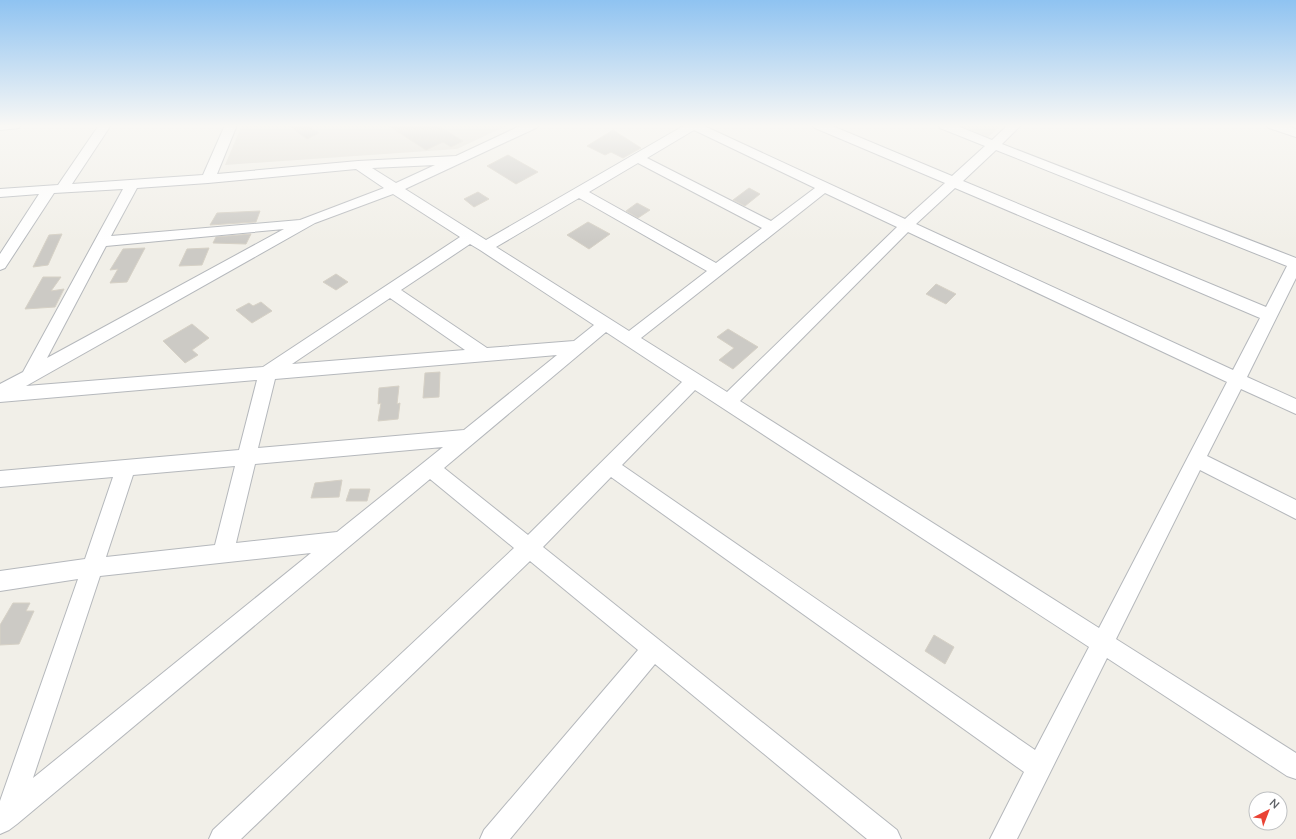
<svg xmlns="http://www.w3.org/2000/svg" width="1296" height="839" font-family="Lato,sans-serif">
<style>
.education{fill:#e1ded6}
.building{fill:#cccac5;stroke:#d6d1c6}
.lines{fill:none;stroke-linecap:round;stroke-linejoin:round}
.minor-casing{stroke:#b5b8bc;stroke-width:2}
.minor{fill:#fff;fill-rule:evenodd}
</style>
<rect width="100%" height="100%" fill="#f1efe8"/>
<g class="education">
<polygon points="242,125 508,125 457,149 225,165"/>
<polygon points="957,125 1002,125 988,137"/>
</g>
<g class="building">
<polygon points="288,125 307,125 319,133 307,139"/>
<polygon points="387,125 437,125 463,141 451,147 443,142 426,150"/>
<polygon points="613,130 641,148 623,158 611,152 605,155 587,146"/>
<polygon points="508,155 522,163 538,172 516,184 487,166"/>
<polygon points="749,188 760,194 745,206 733,200"/>
<polygon points="478,192 489,199 474,207 464,199"/>
<polygon points="637,203 650,210 638,218 626,211"/>
<polygon points="260,211 256,222 210,225 217,213"/>
<polygon points="588,222 610,234 589,249 567,235"/>
<polygon points="62,234 48,265 33,267 49,235"/>
<polygon points="251,234 246,244 213,243 216,237"/>
<polygon points="145,248 127,282 110,283 118,269 110,270 123,249"/>
<polygon points="209,248 202,265 179,266 187,249"/>
<polygon points="336,274 348,282 336,290 323,282"/>
<polygon points="43,277 61,277 51,291 64,289 55,307 25,309"/>
<polygon points="936,284 956,294 946,304 926,294"/>
<polygon points="261,302 272,311 252,323 236,310 249,303 253,306"/>
<polygon points="192,324 209,338 192,350 198,355 185,363 163,341"/>
<polygon points="728,329 758,347 733,369 719,360 734,348 717,337"/>
<polygon points="440,372 439,397 423,398 425,373"/>
<polygon points="399,386 397,404 400,403 398,419 378,421 381,403 378,404 379,388"/>
<polygon points="342,480 339,497 311,498 315,483"/>
<polygon points="350,489 370,489 367,501 346,501"/>
<polygon points="13,603 30,603 26,611 34,611 19,644 0,645 0,625"/>
<polygon points="934,635 954,647 945,664 925,651"/>
</g>
<g class="lines">
<defs>
<g id="minor">
<polygon points="0,125 21,125 19,128 0,130"/>
<path d="M99,125H111L72,184L203,175L225,125H237L217,174L358,161L456,156L522,125H538L536,128L405,189L486,240L685,125H702L905,219L945,183L815,128L813,125H830L952,176L985,146L940,128L938,125H955L992,140L1008,125H1021L1002,144L1296,258V278L1247,377L1296,399V414L1241,389L1207,456L1296,500V519L1200,470L1116,639L1296,753V779L1287,776L1107,658L1017,839H990L1024,772L611,477L543,547L897,830L901,839H867L655,664L510,839H480L484,830L638,650L530,561L241,839H209L213,830L514,548L430,479L17,824L9,830L0,834V801L78,579L0,591V571L85,559L113,477L0,487V471L239,450L257,380L0,402V384L23,372L123,189L54,193L5,268L0,270V254L39,194L0,197V189L58,185ZM694,130L815,188L771,221L647,158ZM996,150L1287,266L1266,307L963,181ZM638,163L762,228L716,263L589,192ZM435,165L396,183L372,168ZM356,169L384,188L300,220L111,236L137,188L208,183ZM955,188L1260,318L1233,370L916,224ZM825,193L897,227L727,392L641,338ZM393,194L460,237L263,367L26,386L315,223ZM579,198L707,271L629,331L496,247ZM284,229L47,358L106,246ZM908,232L1227,382L1099,628L740,401ZM470,244L480,250L594,325L574,341L487,348L401,290ZM390,298L465,350L292,364ZM606,332L682,382L528,535L444,468ZM557,355L464,430L258,448L275,379ZM695,390L1089,647L1035,750L622,465ZM443,447L337,532L236,543L255,464ZM235,466L215,545L106,557L133,475ZM311,553L33,778L100,576Z"/>
<polygon points="1267,125 1285,125 1296,129 1296,137 1269,128"/>
</g>
</defs>
<use href="#minor" class="minor-casing"/>
<use href="#minor" class="minor"/>
</g>
<linearGradient id="sky" x2="0" y2="1"><stop stop-color="#8fc3f1"/><stop offset="0.52" stop-color="#f9f8f5"/><stop offset="1" stop-color="#f9f8f5" stop-opacity="0"/></linearGradient>
<rect width="1296" height="242" fill="url(#sky)"/>
<g transform="translate(1268 811) rotate(42)"><circle r="19" fill="#ffffff" stroke="#bfc1c3"/>
<path d="M0-3L7 15L0 10L-7 15Z" fill="#ea4335"/>
<text y="-6" font-size="11" font-weight="bold" text-anchor="middle" fill="#5f6368">N</text>
</g>
</svg>
